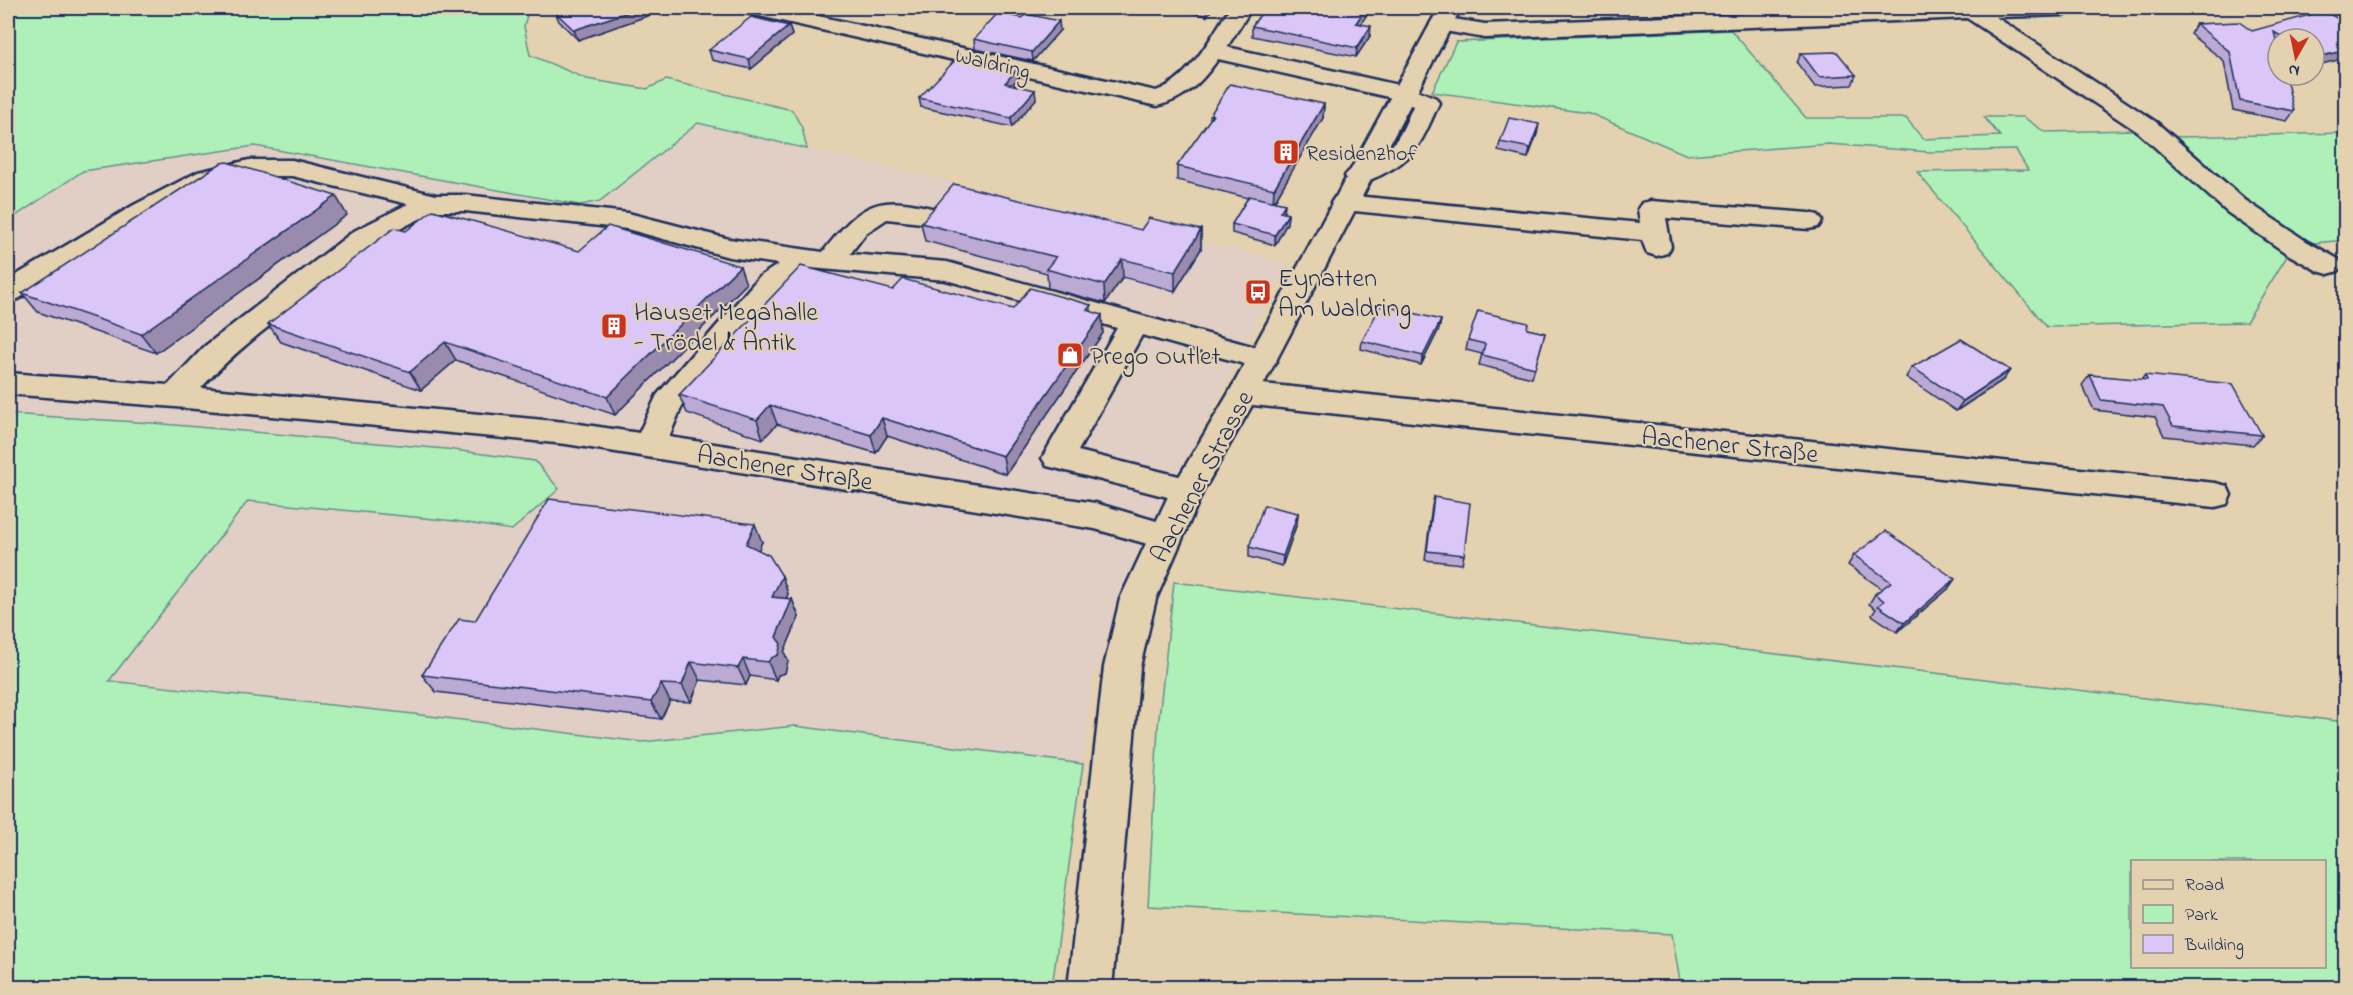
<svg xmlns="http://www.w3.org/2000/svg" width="2353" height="995" font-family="'Indie Flower',sans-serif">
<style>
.built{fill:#e1cec5}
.green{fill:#aef0b8;stroke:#64908b;stroke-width:1.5;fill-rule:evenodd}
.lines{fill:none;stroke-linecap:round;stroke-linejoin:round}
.minor-casing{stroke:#1b2f5e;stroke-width:5}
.major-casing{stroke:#1b2f5e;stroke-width:5}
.minor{fill:#e4d1af;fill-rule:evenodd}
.major{fill:#e4d1af;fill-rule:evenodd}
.wall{fill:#bbaad4;stroke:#1b2f5e;stroke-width:1.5}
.shaded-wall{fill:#998bad;stroke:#1b2f5e;stroke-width:1.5}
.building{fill:#dac6f7;stroke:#1b2f5e;stroke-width:1.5}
.labels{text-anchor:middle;stroke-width:4.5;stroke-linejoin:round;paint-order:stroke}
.far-street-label{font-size:22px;fill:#1b2f5e;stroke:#e4d1af}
.far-poi-label{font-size:22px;fill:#1b2f5e;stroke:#e4d1af;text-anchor:start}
.poi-label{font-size:26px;fill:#1b2f5e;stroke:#e4d1af;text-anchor:start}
.street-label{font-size:26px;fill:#1b2f5e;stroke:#e4d1af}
</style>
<rect width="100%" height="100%" fill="#e4d1af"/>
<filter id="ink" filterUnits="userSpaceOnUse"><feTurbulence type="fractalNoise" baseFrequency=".0167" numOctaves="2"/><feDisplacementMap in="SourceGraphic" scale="12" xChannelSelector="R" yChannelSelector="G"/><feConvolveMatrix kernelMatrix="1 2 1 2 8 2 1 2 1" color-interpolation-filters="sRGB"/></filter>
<g filter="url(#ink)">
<polygon class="built" points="698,123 1095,215 1288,263 1137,554 1093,680 1083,764 795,726 642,742 405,713 109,681 248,501 455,521 512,530 446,449 152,423 8,414 8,221 83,171 255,146 580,205 600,201"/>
<g class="green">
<polygon points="8,8 529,8 524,26 530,55 587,79 647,89 666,80 792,110 802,128 807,149 698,123 600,201 580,205 255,146 83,171 8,221"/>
<polygon points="1731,30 1806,118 1906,118 1923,139 2000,136 1984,117 2023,117 2045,132 2133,130 2180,137 2345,133 2345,240 2294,245 2246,322 2047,327 1917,172 2028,170 2016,150 1930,152 1829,144 1687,155 1589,113 1432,92 1456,42"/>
<polygon points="8,414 152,423 446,449 535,461 559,489 512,530 455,521 248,501 109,681 405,713 642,742 795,726 1083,764 1052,987 8,987"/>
<path d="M1174,582L2345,722V987H1681L1672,934L1148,906L1158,727ZM2132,862H2324V966H2132Z"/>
</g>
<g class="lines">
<defs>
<g id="minor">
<path d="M744,8H782L1156,91C1191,79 1211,36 1230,8H1252L1227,47L1412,88L1436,98L1439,103C1422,140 1419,156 1381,175C1369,180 1362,185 1349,181L1345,176C1353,164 1371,162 1382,154C1399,143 1405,124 1413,106L1397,99L1218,59C1202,82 1185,99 1157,106L755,15L747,13Z"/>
<polygon points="1908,8 2074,8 2071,13 2063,15 1996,17 2156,122 2245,200 2306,241 2338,259 2342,265 2338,271 2328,274 2318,271 2286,253 2227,212 2138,132 1967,18 1485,38 1433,29 1430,24 1433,19 1441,17 1485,24"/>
<path d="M249,160H292L436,195H465L628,213L729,239L823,252C862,202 877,194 939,210L943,216L939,222L930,224L887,219L866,233L850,254L947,262L1273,352L1277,359L1273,366L1262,369L1142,335L1078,451L1199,481L1203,490L1199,499L1187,502L1047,466L1042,458L1117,328L946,280L811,268L779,289L681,408L669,437L1095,503L1177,527L1182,536L1177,545L1165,549L1095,529L566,444L175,407L8,394V373L168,385L205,346L354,231L408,204L292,176H249L215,183L152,217L18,299L8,301V280L134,205L198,172ZM439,211H465L627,229L729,257L779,264L759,277L657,395L639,433L566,422L201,388C231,355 266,328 301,301C345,266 386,230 439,211Z"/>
<polygon points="1344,195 1640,223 1638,209 1642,203 1651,201 1809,213 1818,215 1822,221 1818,227 1809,229 1666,218 1671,247 1667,253 1657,256 1647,253 1642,240 1335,209 1331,203 1335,197"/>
<polygon points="1244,382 2215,483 2227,486 2231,495 2227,504 2215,507 1244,404 1233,401 1229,393 1233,385"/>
</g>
<polygon id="major" points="1439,8 1461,8 1259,393 1203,491 1156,599 1140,667 1112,988 1068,988 1104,667 1120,599 1171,490 1230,391"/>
</defs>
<use href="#minor" class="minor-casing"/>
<use href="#major" class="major-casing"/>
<use href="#minor" class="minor"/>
<use href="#major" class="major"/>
</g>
<g class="wall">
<polygon points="567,8 670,8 578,40 559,21 555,12"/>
<polygon points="1172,8 1213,8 1207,16 1172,9"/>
<polygon points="1265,8 1371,8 1360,24 1370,36 1356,57 1252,36 1252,26"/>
<polygon points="2346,23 2314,39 2278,39 2278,75 2294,111 2287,121 2233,110 2224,61 2190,34 2196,24 2252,31"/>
<polygon points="789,26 792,35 751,69 712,60 709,50"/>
<polygon points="1060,30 1033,61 975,49 974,39"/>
<polygon points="1801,53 1856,75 1852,85 1815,87 1797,63"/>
<polygon points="1019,77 1012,85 1036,99 1012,127 921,107 919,98"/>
<polygon points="1324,104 1323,118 1274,201 1284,213 1288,214 1287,223 1275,245 1232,233 1232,224 1248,198 1177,180 1177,166 1210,120 1210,115"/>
<polygon points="1537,134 1528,158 1498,151 1500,142"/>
<polygon points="347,215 156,353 38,312 22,293"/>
<polygon points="921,223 1141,230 1201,230 1201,249 1175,291 1123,277 1105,303 1048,288 1047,273 925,241"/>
<polygon points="406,231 579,251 746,284 615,415 456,360 421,390 281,342 268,324"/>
<polygon points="893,290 1013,309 1091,305 1091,312 1103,333 1006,474 887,436 876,453 777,424 763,439 687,413 679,395"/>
<polygon points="1441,320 1439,329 1421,365 1361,349 1362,341"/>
<polygon points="1527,329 1545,333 1532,378 1479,365 1482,354 1466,350 1468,340"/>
<polygon points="1912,367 2010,370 2003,380 1956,411 1906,377"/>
<polygon points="2090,375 2141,380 2145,375 2262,435 2253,445 2164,436 2155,417 2094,410 2082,385"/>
<polygon points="1434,497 1464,555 1462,564 1425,560 1432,506"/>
<polygon points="1298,513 1297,523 1282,566 1249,557 1249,547"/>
<polygon points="762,542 758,550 782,576 788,594 786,599 792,599 799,617 784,652 788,661 785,673 778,675 776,680 750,676 746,685 700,680 691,702 670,701 661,719 436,692 422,675 475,621"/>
<polygon points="1854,555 1948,589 1897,632 1872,615 1876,609 1869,604 1875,594 1882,589 1848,565"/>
</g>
<g class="shaded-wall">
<polygon points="640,8 670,8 578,40 574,30"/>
<polygon points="1207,8 1213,8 1207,16"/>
<polygon points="1366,8 1371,8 1355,33 1356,23"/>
<polygon points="1059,21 1060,30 1033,61 1032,52"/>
<polygon points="789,26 792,35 751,69 749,59"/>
<polygon points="1371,26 1370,36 1356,57 1357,48"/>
<polygon points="2346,50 2346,58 2314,66 2314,58"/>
<polygon points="1018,68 1019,77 1006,92 1005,83"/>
<polygon points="1035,90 1036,99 1012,127 1011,118"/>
<polygon points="1324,104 1323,118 1273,204 1274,189"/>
<polygon points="1539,124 1537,134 1528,158 1530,148"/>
<polygon points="336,196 347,215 156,353 141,334"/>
<polygon points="1285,204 1284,214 1280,212"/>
<polygon points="1288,214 1287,223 1275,245 1275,235"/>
<polygon points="1201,230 1201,249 1175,291 1175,272"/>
<polygon points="1122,259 1123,277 1105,303 1104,285"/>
<polygon points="740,266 746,284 615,415 607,397"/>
<polygon points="1102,315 1103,333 1006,474 1003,456"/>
<polygon points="1441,320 1439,329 1421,365 1423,356"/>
<polygon points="445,342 456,360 421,390 410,372"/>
<polygon points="2010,370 2003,380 1956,411 1963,401"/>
<polygon points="770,405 777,424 763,439 757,420"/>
<polygon points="882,418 887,436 876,453 871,435"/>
<polygon points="1298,513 1297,523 1282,566 1283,556"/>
<polygon points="755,524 762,542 753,562 746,544"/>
<polygon points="782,576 788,594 779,615 772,597"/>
<polygon points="1955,579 1948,589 1897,632 1904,623"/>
<polygon points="792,599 799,617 784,652 788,661 785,673 778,675 776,680 768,662 776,637"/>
<polygon points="743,659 750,676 746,685 738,668"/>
<polygon points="691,662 700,680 691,702 682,685"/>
<polygon points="661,684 670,701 661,719 651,702"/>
</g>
<g class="building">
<polygon points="567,8 640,8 574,30 555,12"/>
<polygon points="1265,8 1366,8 1356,23 1371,26 1357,48 1252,26"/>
<polygon points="2324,11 2346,23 2346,50 2314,58 2314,39 2285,39 2274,32 2278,48 2278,75 2285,75 2294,111 2240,101 2230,52 2196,24 2239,22 2252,31"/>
<polygon points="998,13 1022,18 1026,14 1059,21 1032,52 974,39"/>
<polygon points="751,17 789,26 749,59 709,50"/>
<polygon points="1837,52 1856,75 1819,77 1801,53"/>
<polygon points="960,55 1018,68 1005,83 1035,90 1011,118 919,98"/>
<polygon points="1230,84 1324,104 1274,189 1177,166 1213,115 1210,115"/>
<polygon points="1509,118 1539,124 1530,148 1500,142"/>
<polygon points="227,162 336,196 141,334 22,293 221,163"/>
<polygon points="954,184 1141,230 1149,218 1201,230 1175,272 1122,259 1104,285 1046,269 1056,257 921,223"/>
<polygon points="1249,196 1285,204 1280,212 1288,214 1275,235 1232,224"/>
<polygon points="433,210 579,251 608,226 740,266 607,397 445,342 410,372 268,324 394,228 406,231"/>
<polygon points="801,266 893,290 903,279 1013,309 1030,288 1091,305 1087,310 1102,315 1003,456 882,418 871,435 770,405 757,420 679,395"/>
<polygon points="1381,305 1441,320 1423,356 1362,341"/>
<polygon points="1478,311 1528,323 1527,329 1545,333 1535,368 1482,355 1485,344 1468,340"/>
<polygon points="1961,339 2010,370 1963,401 1912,367"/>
<polygon points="2090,375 2147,380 2145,375 2233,384 2262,435 2173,426 2163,407 2101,400"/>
<polygon points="1434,497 1470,503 1464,555 1427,551"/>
<polygon points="549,499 755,524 746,544 769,555 782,576 772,597 792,599 776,637 781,644 778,655 771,658 768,662 743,659 738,668 691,662 682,685 661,684 651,702 422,675 459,619 475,621"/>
<polygon points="1264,505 1298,513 1283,556 1249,547"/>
<polygon points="1886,531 1955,579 1904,623 1878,606 1884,601 1875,594 1891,582 1854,555"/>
</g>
</g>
<defs>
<symbol id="building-square" viewBox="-11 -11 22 22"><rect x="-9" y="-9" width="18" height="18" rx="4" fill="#c8321e" stroke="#e4d1af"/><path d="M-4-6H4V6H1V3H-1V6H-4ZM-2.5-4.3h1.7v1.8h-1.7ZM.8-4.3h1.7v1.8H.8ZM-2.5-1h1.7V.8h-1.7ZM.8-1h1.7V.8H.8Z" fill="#fff"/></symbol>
<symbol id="bus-square" viewBox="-11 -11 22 22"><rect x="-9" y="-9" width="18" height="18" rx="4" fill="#c8321e" stroke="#e4d1af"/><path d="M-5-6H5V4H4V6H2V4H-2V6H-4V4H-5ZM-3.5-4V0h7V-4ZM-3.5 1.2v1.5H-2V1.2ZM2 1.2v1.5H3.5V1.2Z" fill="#fff"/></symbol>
<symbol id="shop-square" viewBox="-11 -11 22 22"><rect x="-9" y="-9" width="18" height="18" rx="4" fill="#c8321e" stroke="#e4d1af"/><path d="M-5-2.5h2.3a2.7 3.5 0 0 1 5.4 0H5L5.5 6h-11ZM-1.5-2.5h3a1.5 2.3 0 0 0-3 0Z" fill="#fff"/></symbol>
</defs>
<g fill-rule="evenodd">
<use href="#building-square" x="1271" y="137" width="30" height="30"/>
<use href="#bus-square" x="1243" y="277" width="30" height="30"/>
<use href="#building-square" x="599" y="311" width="30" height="30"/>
<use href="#shop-square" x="1055" y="340" width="30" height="30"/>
</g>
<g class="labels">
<g class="far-street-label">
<text transform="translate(993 62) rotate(13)" y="8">Waldring</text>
</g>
<g class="far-poi-label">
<text x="1306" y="160">Residenzhof</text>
</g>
<g class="poi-label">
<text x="1278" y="286">Eynatten<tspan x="1278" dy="30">Am Waldring</tspan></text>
<text x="634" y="320">Hauset Megahalle<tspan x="634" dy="30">- Trödel &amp; Antik</tspan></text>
<text x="1090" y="364">Prego Outlet</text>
</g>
<g class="street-label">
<text transform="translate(1730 444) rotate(6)" y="9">Aachener Straße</text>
<text transform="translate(785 467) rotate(9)" y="9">Aachener Straße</text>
<text transform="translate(1201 476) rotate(-62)" y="9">Aachener Strasse</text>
</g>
</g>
<rect width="2353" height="995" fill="none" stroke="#e4d1af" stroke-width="30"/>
<rect x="15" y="15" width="2323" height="965" fill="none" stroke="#1b2f5e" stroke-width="2" filter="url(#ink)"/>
<rect x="2131" y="860" width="195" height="108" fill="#e4d1af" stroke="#94908f" stroke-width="1.5"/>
<rect x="2143" y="880" width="30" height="9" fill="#e4d1af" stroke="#94908f" stroke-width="1.5"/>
<text x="2185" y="890" font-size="18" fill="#1b2f5e">Road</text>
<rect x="2143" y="905" width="30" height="18" fill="#aef0b8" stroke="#94908f" stroke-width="1.5"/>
<text x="2185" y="920" font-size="18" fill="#1b2f5e">Park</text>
<rect x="2143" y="935" width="30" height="18" fill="#dac6f7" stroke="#94908f" stroke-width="1.5"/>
<text x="2185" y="950" font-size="18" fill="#1b2f5e">Building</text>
<g transform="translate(2296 57) rotate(189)"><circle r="28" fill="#e4d1af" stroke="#94908f" stroke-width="1.5"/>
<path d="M0-4.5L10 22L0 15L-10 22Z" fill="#c8321e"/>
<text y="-9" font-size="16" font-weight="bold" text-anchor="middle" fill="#1b2f5e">N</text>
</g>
</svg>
